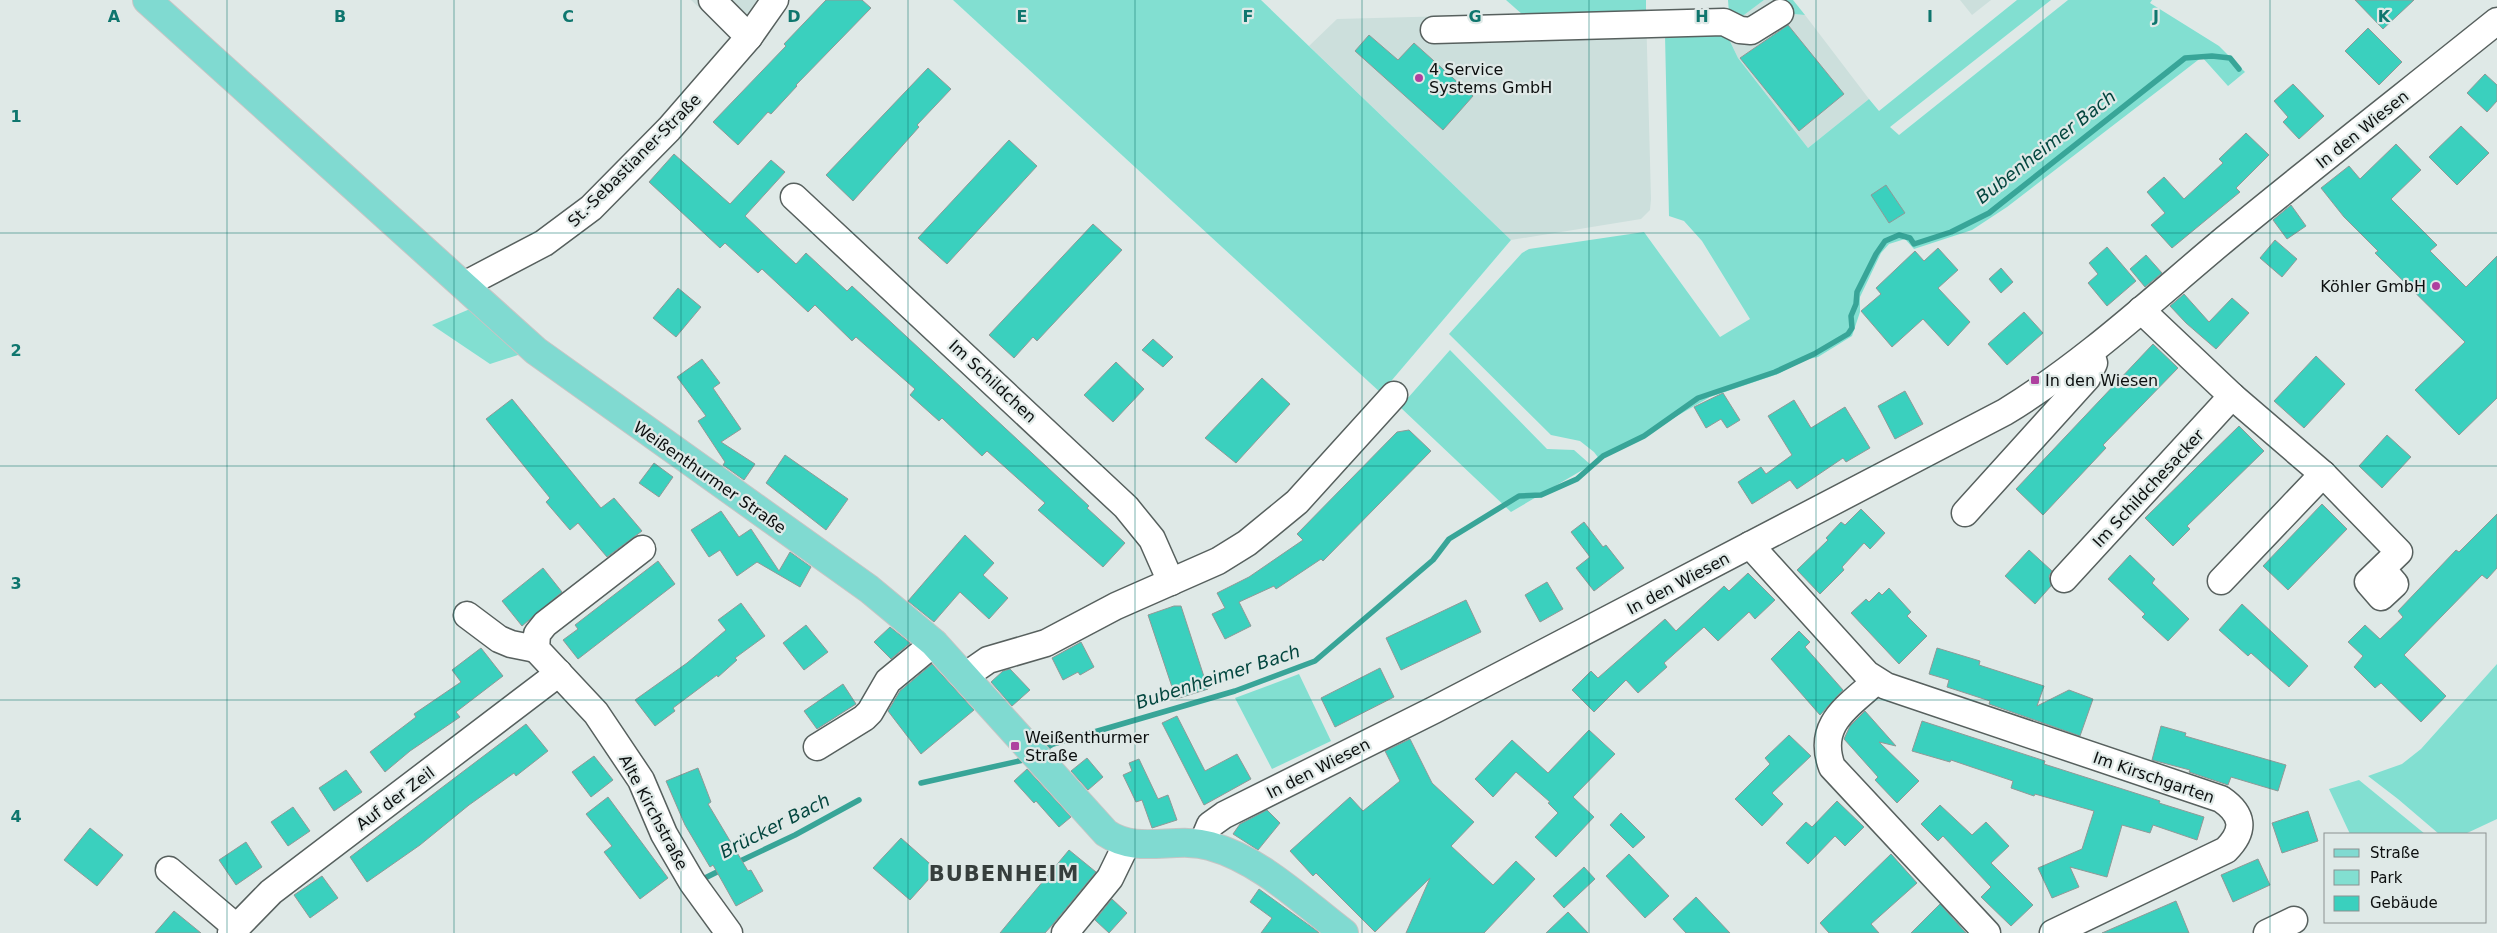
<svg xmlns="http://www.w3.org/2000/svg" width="2497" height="933" font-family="'DejaVu Sans',sans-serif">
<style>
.built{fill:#ccdfdc}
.green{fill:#82dfd1}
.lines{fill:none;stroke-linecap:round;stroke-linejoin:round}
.stream{stroke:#38a598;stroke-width:5.5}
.building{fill:#3ad0be;stroke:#909997}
.minor-casing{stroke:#57605e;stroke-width:29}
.major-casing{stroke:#c5c5c5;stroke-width:30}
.minor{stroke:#fff;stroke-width:26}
.major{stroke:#80dad1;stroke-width:28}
.grid{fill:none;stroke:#0f766e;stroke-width:1;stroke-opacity:0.55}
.poi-dot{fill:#ae419f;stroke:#dfe9e7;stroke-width:2}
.labels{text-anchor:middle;stroke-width:4.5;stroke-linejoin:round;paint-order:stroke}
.poi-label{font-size:16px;fill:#0c0f0f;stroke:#dfe9e7;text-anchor:start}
.street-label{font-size:16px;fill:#0c0f0f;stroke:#dfe9e7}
.water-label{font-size:18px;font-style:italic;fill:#03463f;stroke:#dfe9e7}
.district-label{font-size:21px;font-weight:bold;letter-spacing:1px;fill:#363e3c;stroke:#dfe9e7}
.grid-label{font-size:16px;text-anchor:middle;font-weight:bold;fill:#0f766e;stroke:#dfe9e7;stroke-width:4.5;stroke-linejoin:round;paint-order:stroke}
</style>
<rect width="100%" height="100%" fill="#dfe9e7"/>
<g class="built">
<polygon points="691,0 767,0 736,42"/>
<polygon points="1764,0 1781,0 1793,14 1805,15 1869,99 1808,148 1738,58 1726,33 1740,18"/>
<polygon points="1960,0 1991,0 1972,15"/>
<polygon points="1646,11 1651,199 1650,210 1641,219 1511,240 1309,46 1337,19"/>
</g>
<g class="green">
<polygon points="953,0 1261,0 1511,240 1381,393"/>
<polygon points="1506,0 1646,0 1646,11 1523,15"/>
<polygon points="1728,0 1764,0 1740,18 1729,13"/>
<polygon points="1781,0 1793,0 1805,15 1793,14"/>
<polygon points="2017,0 2051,0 1890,127 1899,135 2068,0 2152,0 2150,3 2219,46 2245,72 2228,86 2202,57 2007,207 1972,230 1914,249 1905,239 1889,244 1881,253 1860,297 1860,312 1852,336 1818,357 1804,360 1778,374 1710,397 1600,460 1594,452 1580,441 1551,435 1449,334 1522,253 1529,249 1644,232 1720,337 1750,319 1702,241 1684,221 1669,216 1665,35 1726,33 1738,58 1808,148 1869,99 1879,111"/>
<polygon points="470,309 521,354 490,364 432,325"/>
<polygon points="1450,350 1547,449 1574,450 1591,465 1511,512 1400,407"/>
<polygon points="2497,664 2497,819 2465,834 2439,834 2398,799 2368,776 2402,764 2421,749"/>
<polygon points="1299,674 1331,741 1272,769 1235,698"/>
<polygon points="2359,780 2425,834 2350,834 2329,789"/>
</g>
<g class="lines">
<g class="stream">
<polyline points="1040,752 1053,744 1235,691 1315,661 1433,560 1449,539 1519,496 1541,495 1577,479 1603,456 1644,436 1698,398 1775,372 1814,354 1848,334 1852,328 1851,316 1856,304 1857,292 1876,254 1885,241 1899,235 1910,238 1914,244 1951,232 1989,213 2185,58 2212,56 2230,58 2239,69"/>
<polyline points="921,783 1028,759"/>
<polyline points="736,863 795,835 859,800"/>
<polyline points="705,878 723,869"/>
</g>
</g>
<g class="building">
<polygon points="826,0 862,0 871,8 796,85 797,86 771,114 768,112 738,145 713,122 786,46 784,44"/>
<polygon points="2355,0 2414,0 2383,29"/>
<polygon points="1788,25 1844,94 1799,131 1740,58"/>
<polygon points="2368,28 2402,62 2379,85 2345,51"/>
<polygon points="1369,35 1398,60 1414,43 1473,96 1443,130 1355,51"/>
<polygon points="928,68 951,89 917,125 919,127 853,201 826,175"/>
<polygon points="2485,74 2497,85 2497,101 2487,112 2467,93"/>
<polygon points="2293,84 2324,116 2299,139 2283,122 2288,117 2274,101"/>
<polygon points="2461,126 2489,153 2457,185 2429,157"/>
<polygon points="2246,133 2269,155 2236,188 2240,192 2172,248 2151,225 2165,213 2147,192 2164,177 2184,199 2223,163 2219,159"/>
<polygon points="1009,140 1037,166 947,264 918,238"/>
<polygon points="2396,144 2421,170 2391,199 2437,245 2430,251 2466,287 2497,256 2497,398 2459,435 2415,390 2465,342 2375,253 2378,251 2344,217 2321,188 2349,166 2360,179"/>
<polygon points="674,154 730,204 771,160 785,172 745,216 796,264 806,253 847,291 852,286 1089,506 1087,508 1125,543 1103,567 1038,510 1045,503 987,451 982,456 942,418 939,421 910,395 915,389 856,337 852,341 815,305 808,312 762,269 758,273 725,243 720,248 649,182"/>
<polygon points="1886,185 1905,213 1889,223 1871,195"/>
<polygon points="2291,205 2306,226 2287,239 2273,220"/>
<polygon points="1093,224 1122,250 1037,341 1033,337 1014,358 989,335"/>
<polygon points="2275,240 2297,259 2282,277 2260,258"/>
<polygon points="2107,247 2136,281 2107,306 2088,283 2098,274 2089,263"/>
<polygon points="1938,248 1958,270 1938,288 1970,322 1948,346 1923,319 1892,347 1861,311 1881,294 1876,288 1915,251 1924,261"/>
<polygon points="2146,255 2162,273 2145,287 2130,269"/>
<polygon points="2001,268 2013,282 2001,293 1989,279"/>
<polygon points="678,288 701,307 676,337 653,318"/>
<polygon points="2184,294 2209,322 2232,298 2249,313 2216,349 2186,323 2170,306"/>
<polygon points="2024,312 2043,333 2007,365 1988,344"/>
<polygon points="1153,339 1173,357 1163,367 1142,350"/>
<polygon points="2153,344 2178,368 2103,445 2106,448 2043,515 2016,489"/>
<polygon points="2316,356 2345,384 2304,428 2274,401"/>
<polygon points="702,359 720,383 713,388 741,429 721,442 755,464 744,480 723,465 725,462 698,421 706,416 677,377"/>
<polygon points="1116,362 1144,389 1113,422 1084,395"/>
<polygon points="1262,378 1290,404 1236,463 1205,438"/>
<polygon points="1905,391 1923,424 1895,439 1878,406"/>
<polygon points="1723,393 1740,420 1727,428 1721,419 1706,428 1694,407"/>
<polygon points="512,399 601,508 614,498 642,531 607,557 578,523 570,530 546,502 550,498 486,419"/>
<polygon points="1794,400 1811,428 1845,407 1870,448 1846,462 1843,458 1797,489 1790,480 1752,504 1738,482 1761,467 1766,474 1792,455 1768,416"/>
<polygon points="2239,426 2264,451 2187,526 2190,529 2173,546 2145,518"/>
<polygon points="1409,430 1431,451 1323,561 1321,559 1276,589 1274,586 1239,602 1251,626 1225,639 1212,614 1225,608 1217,593 1249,577 1303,540 1297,534 1397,432"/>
<polygon points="2387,435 2411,457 2382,488 2359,466"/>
<polygon points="785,455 848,499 826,530 766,483"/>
<polygon points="654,463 673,477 659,497 639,483"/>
<polygon points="2322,504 2347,529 2288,590 2263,566"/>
<polygon points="1861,509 1885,533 1870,549 1864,543 1842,567 1844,570 1820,594 1797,570 1828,540 1826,538 1841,522 1845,525"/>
<polygon points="721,511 739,537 751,529 779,571 790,552 811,567 800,587 757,562 737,576 720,550 709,557 691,530"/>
<polygon points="2497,514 2497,568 2487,579 2482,575 2404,655 2446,696 2421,722 2381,683 2375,688 2354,667 2363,656 2348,642 2365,625 2380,639 2403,617 2398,611 2456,550 2459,552"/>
<polygon points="1584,522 1603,547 1606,545 1624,568 1594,591 1576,568 1590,557 1571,532"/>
<polygon points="965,535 994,563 983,575 1008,598 989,619 960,592 934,622 908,601"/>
<polygon points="2029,550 2052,571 2049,576 2051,586 2035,604 2005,576"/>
<polygon points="2130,555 2155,579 2152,583 2189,619 2168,641 2142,617 2145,614 2108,579"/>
<polygon points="658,561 675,584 578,659 563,640 578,629 575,625"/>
<polygon points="543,568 562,592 522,626 502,601"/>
<polygon points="1748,573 1775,600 1755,619 1749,612 1718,641 1704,627 1664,663 1667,667 1638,693 1626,680 1594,712 1572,690 1591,671 1598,678 1665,619 1676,631 1724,586 1729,591"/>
<polygon points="1547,582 1563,609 1540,622 1525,595"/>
<polygon points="1889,588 1911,612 1907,616 1927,636 1899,664 1851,613 1866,599 1869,602 1879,592 1882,595"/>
<polygon points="1466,600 1481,632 1401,670 1386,638"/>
<polygon points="741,603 765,636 735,658 737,660 718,677 717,675 673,708 675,711 655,726 635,700 687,663 726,630 718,620"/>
<polygon points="2242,604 2308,666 2289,687 2251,653 2248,656 2219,630"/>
<polygon points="1174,606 1181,606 1208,689 1176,699 1148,615"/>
<polygon points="806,625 828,652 804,670 783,643"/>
<polygon points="890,627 910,643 891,659 874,642"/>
<polygon points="1799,631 1810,642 1805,647 1843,690 1820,715 1771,659"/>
<polygon points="1081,642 1094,667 1080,675 1078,672 1063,680 1052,658"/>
<polygon points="481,648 503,676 456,712 460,717 410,751 385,772 370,752 416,717 414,714 461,682 452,670"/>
<polygon points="1937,648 1980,661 1979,665 2044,686 2037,706 2069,690 2093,699 2080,736 1989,704 1990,701 1947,687 1949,680 1929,674"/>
<polygon points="932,664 974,710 921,754 888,711 900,691"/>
<polygon points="1380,668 1394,697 1335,727 1321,698"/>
<polygon points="1010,669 1030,690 1012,706 991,682 1003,671"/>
<polygon points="843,684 856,704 817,729 804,711"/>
<polygon points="1865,711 1896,746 1879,742 1919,781 1897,803 1875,780 1878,777 1844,739 1850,726"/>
<polygon points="1177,716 1205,771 1237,754 1251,779 1204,805 1162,723"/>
<polygon points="1922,721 2045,761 2044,764 2160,801 2159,803 2204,817 2197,840 2153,825 2150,833 2122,825 2107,877 2070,867 2079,887 2052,898 2038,868 2082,849 2094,811 2035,794 2034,796 2011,788 2013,781 1951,760 1950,762 1912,751"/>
<polygon points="526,724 548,751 516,776 514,773 469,805 420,845 367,882 350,857"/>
<polygon points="2161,726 2186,733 2185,736 2286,765 2278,791 2231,777 2228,785 2189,772 2190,770 2152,760"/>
<polygon points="1589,730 1615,754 1573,797 1594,817 1556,857 1535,837 1558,813 1548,803 1550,802 1516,772 1493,797 1475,779 1512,740 1548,773"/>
<polygon points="1789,735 1811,756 1772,793 1783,804 1762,826 1735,799 1770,764 1765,758"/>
<polygon points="1410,739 1432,783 1474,822 1451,846 1493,885 1516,861 1535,879 1484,933 1406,933 1430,878 1375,932 1316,873 1313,876 1290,851 1350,797 1363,811 1400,781 1385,751"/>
<polygon points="594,756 613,780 591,797 572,772"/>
<polygon points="1087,758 1103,777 1088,790 1071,771"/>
<polygon points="1139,759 1158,799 1168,795 1177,820 1152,828 1142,800 1136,802 1123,775 1132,771 1129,763"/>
<polygon points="698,768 711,802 708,804 748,871 751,870 763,891 736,906 713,865 710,867 685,825 666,781"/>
<polygon points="1027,769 1071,817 1059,827 1036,801 1034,803 1014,781"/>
<polygon points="346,770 362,792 334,811 319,788"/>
<polygon points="608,797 668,878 640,899 604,852 612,846 586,814"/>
<polygon points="1837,801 1864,827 1845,846 1835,836 1808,864 1786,843 1806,822 1812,827"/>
<polygon points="1940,805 1972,835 1986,822 2009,846 1991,863 2033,905 2011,926 1981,897 1991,887 1943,836 1938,841 1921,824"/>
<polygon points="293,807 310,831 288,846 271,822"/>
<polygon points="1267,810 1280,823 1258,850 1233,834 1240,824"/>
<polygon points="2308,811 2318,841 2282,853 2272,823"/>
<polygon points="1621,813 1645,837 1633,848 1610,825"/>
<polygon points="90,828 123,855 97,886 64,860"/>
<polygon points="901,838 937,870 910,900 873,868"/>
<polygon points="246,842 262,867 236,885 219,860"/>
<polygon points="1069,850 1096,872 1053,924 1045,933 1000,933"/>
<polygon points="1629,854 1669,896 1645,918 1606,876"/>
<polygon points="1891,854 1917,883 1871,924 1879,933 1829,933 1820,923"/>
<polygon points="2258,859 2270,885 2233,902 2221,875"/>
<polygon points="1584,867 1595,879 1564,908 1553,896"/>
<polygon points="322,876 338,898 310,918 294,895"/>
<polygon points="1259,889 1317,931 1319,933 1261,933 1272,918 1250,902"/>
<polygon points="1696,897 1730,933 1686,933 1673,919"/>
<polygon points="1112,899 1127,913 1109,933 1095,920"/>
<polygon points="2176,901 2189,933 2102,933"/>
<polygon points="1940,904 1966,933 1911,933"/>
<polygon points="174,911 201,933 155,933"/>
<polygon points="1568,912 1588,933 1546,933"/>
</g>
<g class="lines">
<defs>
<g id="minor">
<polyline points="712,0 749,37"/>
<polyline points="1434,30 1724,22 1740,30 1751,31 1780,13"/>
<polyline points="794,197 1126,507 1152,539 1171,582"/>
<polyline points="464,285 544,243 591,208 669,129 749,37 775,0"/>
<polyline points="2141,310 2232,396 2323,474 2399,552 2368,582 2381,597 2395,584 2383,570"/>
<polyline points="1965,513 2087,378 2094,363 2091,353"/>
<path d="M1750,545L1867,674L1886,686L2221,799C2243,814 2246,830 2226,850L2053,933"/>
<polyline points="642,549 545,624 537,634 536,649 596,713 641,780 664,834 692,882 729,933"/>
<polyline points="2064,579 2232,396"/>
<polyline points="2221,581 2323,474"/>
<polyline points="467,615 499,639 511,644 536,649"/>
<polyline points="965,676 988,660 1046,643 1116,606 1218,561 1247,543 1297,502 1394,395"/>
<path d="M1876,681C1848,707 1816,724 1832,767L1987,933"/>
<polyline points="817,747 864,718 870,712 888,681 934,643"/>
<path d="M1202,844L1210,825L1224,815L1434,710L2005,412C2085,363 2153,299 2225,239C2315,165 2406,94 2497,21"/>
<polyline points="169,870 236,927"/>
<polyline points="231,933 271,892 559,673"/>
<polyline points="1065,933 1110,878 1127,843"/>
<polyline points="2267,933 2294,920"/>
</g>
<path id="major" d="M147,0L536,351L869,589L934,643L1106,833C1138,855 1175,836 1210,846C1261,860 1303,902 1344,933"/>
</defs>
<use href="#minor" class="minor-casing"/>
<use href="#major" class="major-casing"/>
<use href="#minor" class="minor"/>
<use href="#major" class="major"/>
</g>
<path class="grid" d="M227,0V933M454,0V933M681,0V933M908,0V933M1135,0V933M1362,0V933M1589,0V933M1816,0V933M2043,0V933M2270,0V933M0,233H2497M0,466H2497M0,700H2497"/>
<g class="poi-dot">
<circle cx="1419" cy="78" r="5"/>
<circle cx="2436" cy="286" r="5"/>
<rect x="2030" y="375" width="10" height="10" rx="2.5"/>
<rect x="1010" y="741" width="10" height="10" rx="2.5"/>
</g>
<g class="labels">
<g class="poi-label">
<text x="1429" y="75">4 Service<tspan x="1429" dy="18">Systems GmbH</tspan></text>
<text x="2426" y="292" text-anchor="end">Köhler GmbH</text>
<text x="2045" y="386">In den Wiesen</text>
<text x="1025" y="743">Weißenthurmer<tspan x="1025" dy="18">Straße</tspan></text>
</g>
<g class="street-label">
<text transform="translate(2362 129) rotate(-39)" y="6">In den Wiesen</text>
<text transform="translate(634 160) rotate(-45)" y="6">St.-Sebastianer-Straße</text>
<text transform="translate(993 381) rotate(43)" y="6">Im Schildchen</text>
<text transform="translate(710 477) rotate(35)" y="6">Weißenthurmer Straße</text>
<text transform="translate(2148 488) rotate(-47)" y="6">Im Schildchesacker</text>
<text transform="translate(1678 583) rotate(-28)" y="6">In den Wiesen</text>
<text transform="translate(1318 768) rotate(-27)" y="6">In den Wiesen</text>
<text transform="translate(2154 777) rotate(19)" y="6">Im Kirschgarten</text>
<text transform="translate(395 798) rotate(-37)" y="6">Auf der Zeil</text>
<text transform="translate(654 812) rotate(62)" y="6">Alte Kirchstraße</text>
</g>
<g class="water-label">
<text transform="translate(2046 147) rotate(-38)" y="6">Bubenheimer Bach</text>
<text transform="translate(1218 677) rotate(-18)" y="6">Bubenheimer Bach</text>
<text transform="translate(775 826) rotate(-27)" y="6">Brücker Bach</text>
</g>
<g class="district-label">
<text x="1004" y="881">BUBENHEIM</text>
</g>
</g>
<g class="grid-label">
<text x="114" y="22">A</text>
<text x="340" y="22">B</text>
<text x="568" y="22">C</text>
<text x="794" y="22">D</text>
<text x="1022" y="22">E</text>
<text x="1248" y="22">F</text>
<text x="1475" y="22">G</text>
<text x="1702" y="22">H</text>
<text x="1930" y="22">I</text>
<text x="2156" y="22">J</text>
<text x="2384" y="22">K</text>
<text x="16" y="122">1</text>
<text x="16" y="356">2</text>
<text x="16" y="589">3</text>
<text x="16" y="822">4</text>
</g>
<rect x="2324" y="833" width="162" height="90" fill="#dfe9e7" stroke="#8b9291"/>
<rect x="2334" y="849" width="25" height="8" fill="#80dad1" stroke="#8b9291"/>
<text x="2370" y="858" font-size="15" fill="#0c0f0f">Straße</text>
<rect x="2334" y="870" width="25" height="15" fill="#82dfd1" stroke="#8b9291"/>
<text x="2370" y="883" font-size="15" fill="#0c0f0f">Park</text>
<rect x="2334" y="896" width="25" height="15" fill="#3ad0be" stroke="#8b9291"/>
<text x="2370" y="908" font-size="15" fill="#0c0f0f">Gebäude</text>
</svg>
